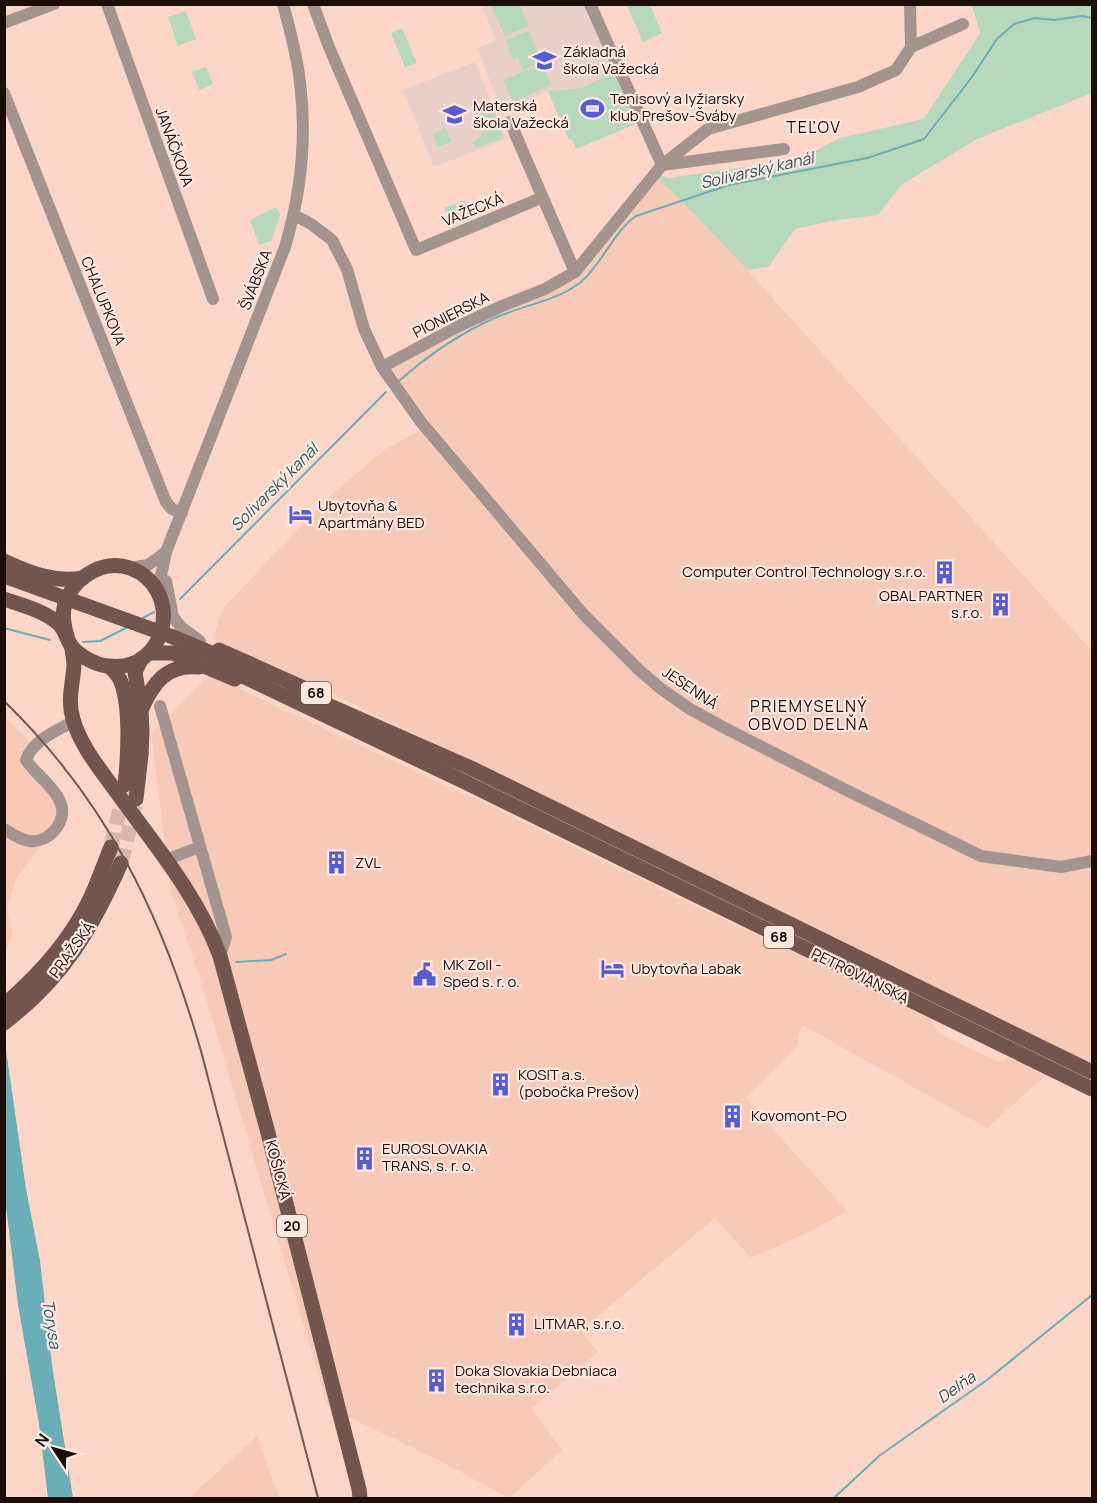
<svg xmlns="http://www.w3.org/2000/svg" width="1097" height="1503" font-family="Manrope,sans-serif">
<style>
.built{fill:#f6cab7}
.education{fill:#e8cfc7}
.green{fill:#b6d8bb}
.water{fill:#6aaeb7}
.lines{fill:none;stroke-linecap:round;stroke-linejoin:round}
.stream{stroke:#6aaeb7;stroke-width:2}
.major-tunnel{stroke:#d9b8aa;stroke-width:15;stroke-dasharray:15 8;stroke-linecap:butt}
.minor{stroke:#a4948f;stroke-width:12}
.major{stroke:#72564e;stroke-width:15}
.rail{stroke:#705a51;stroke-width:2}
.major-bridge{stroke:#72564e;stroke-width:15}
.labels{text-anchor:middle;stroke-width:4.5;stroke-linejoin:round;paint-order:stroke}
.shield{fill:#fee7de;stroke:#5f4f49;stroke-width:1.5}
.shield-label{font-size:14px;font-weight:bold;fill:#1b0e09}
.poi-label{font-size:15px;fill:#1b0e09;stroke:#fee7de;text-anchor:start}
.street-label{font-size:15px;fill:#1b0e09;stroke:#fee7de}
.neighbourhood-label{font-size:16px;letter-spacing:1.5px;fill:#1b0e09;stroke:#fee7de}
.water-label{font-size:16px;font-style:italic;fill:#245d64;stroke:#fee7de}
</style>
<rect width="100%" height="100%" fill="#fbd6c7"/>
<g class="built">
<polygon points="654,175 679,198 747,270 1092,651 1092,1065 614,830 287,672 213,639 223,608 331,495 387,448 423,429 382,368 408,346 482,308 525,289 573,272"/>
<polygon points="210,675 498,810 930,1019 940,1034 996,1061 1004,1062 1006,1057 1045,1076 987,1128 802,1025 796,1047 745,1098 847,1211 811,1231 751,1258 715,1218 581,1330 598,1352 531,1409 562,1450 509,1498 438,1460 328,1407 202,985 171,892 151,734"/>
<polygon points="5,717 33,745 24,757 63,805 43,843 16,879 7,910 13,934 5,953"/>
<polygon points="257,1436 279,1498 189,1498"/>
</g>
<g class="education">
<polygon points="482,5 584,5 614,73 581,88 548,91 502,111 477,48 496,41"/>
<polygon points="475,62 506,139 434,167 403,90"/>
</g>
<g class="green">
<polygon points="491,5 520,5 529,26 505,36"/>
<polygon points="627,5 650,5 662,33 643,42"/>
<polygon points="972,5 1092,5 1092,93 977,139 901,185 878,215 831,221 795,229 768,267 747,270 679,198 654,175 657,173 668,178 800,159 840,138 924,119 980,33"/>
<polygon points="186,11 196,39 178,46 168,17"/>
<polygon points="402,28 417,63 405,67 391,33"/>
<polygon points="529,31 542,62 523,70 518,57 513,59 506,40"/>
<polygon points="542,64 551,85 513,102 503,80"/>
<polygon points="206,67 213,84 199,90 192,72"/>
<polygon points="614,73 636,124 576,149 572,139 569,140 548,91 581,88"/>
<polygon points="490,103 504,138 476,148 473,142 482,134 473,109"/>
<polygon points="446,128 451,142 438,147 433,134"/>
<polygon points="465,200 470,214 449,222 444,208"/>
<polygon points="276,207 280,215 271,241 259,245 250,220"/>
</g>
<polygon class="water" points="5,1043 26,1189 40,1261 52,1365 73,1498 48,1498 39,1424 18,1305 5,1198"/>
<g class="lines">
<g class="stream">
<path d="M398,382C427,356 460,333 497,317C524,305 557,301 581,282C603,263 613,232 636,216L729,185L867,158L924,139L972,77L997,39L1014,24L1035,18L1054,20L1082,16L1092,18"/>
<polyline points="180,599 386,392"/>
<polyline points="143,618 154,612"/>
<polyline points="4,628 50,640"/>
<polyline points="83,642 100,641 128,627"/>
<polyline points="236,962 271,960 286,954"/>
<polyline points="834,1498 879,1456 987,1380 1092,1295"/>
</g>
<g class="major-tunnel">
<polyline points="111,847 124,791"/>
<polyline points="121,863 135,805"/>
</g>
<g class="minor">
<polyline points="107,4 213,299"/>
<polyline points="313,4 329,47 416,250 541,198"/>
<polyline points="590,4 662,165 784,149"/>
<polyline points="4,23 54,4"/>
<polyline points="911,47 963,24"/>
<polyline points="4,93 166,502 172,509 182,513"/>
<polyline points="510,122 575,272"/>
<polyline points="294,215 311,224 332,240 347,269 364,329 382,367 421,422 584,615 639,670 660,688 690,709 721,726 846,790 981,856 1061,867 1092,861"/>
<polyline points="382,367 459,326 502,306 545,289 575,272 662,165 708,129 858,87 896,70 911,47 910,4"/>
<polyline points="129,568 148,565 166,552"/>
<polyline points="166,581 173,617 181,627 200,641"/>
<path d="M161,596L160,580L166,552L285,247C301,193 307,138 300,82C297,55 290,30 283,4"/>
<polyline points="160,706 226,937 220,956"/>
<path d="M4,829C12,834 21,840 30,841C49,843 67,822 61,804C55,787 36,775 26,760C33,740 56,731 73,722"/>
<polyline points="165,860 200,847"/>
</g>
<g class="major">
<path d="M4,561C30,573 54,583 83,578"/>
<path d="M4,599C22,605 45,611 59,624C65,630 67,640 72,647C81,657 96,665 108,666C168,674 185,588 130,568C101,558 70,580 64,608C62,618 64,626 67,636"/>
<path d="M72,647C72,653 74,659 74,665C73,684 67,700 73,719C80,745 100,769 115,790C153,843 197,894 220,956L267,1129L359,1489L360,1498"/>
<polyline points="219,650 306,689"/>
<polyline points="149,653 173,653 235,679"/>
<path d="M110,667C114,671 119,676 121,682C131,707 128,758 125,785"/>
<polyline points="228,669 467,783 1092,1089"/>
<polyline points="294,690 471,768 1092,1072"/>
<path d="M141,710C153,683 166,664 199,667"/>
<polyline points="136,799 141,755 142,732 141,710 135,672 142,658"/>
<path d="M4,1005C39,975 70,941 90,899C98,882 104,864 111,847"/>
<path d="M4,1023C63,978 92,929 121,863"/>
</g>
<path class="rail" d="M4,701C107,801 162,915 201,1051L318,1498"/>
<polyline class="major-bridge" points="4,576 173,637 230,661"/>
</g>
<defs>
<symbol id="school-bare" viewBox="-9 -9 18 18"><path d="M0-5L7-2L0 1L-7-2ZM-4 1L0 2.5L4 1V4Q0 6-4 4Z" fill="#565dd4" stroke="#fee7de" stroke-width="2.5" paint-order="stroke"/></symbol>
<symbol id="stadium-bare" viewBox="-9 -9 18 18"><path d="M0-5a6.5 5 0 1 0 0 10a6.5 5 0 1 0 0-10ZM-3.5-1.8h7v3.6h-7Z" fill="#565dd4" stroke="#fee7de" stroke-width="2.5" paint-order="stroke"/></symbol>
<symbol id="hotel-bare" viewBox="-9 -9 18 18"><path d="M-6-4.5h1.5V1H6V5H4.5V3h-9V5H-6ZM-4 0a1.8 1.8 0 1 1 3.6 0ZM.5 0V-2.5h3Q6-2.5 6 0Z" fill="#565dd4" stroke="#fee7de" stroke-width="2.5" paint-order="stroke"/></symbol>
<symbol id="building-bare" viewBox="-9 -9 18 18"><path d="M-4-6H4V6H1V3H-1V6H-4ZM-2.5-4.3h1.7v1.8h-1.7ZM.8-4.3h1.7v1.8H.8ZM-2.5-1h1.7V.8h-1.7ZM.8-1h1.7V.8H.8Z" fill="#565dd4" stroke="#fee7de" stroke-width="2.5" paint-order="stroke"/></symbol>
<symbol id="civic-bare" viewBox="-9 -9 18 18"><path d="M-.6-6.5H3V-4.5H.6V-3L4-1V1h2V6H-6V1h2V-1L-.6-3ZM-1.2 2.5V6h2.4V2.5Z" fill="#565dd4" stroke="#fee7de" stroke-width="2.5" paint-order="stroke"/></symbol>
</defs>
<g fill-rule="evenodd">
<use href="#school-bare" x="528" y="44" width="33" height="33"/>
<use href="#stadium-bare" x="576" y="92" width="33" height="33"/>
<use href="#school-bare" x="438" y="98" width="33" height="33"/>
<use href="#hotel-bare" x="284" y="498" width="33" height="33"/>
<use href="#building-bare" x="928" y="556" width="33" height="33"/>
<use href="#building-bare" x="984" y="588" width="33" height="33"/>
<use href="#building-bare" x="320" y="846" width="33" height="33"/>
<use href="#hotel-bare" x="596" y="952" width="33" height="33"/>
<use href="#civic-bare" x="408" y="958" width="33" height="33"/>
<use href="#building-bare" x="484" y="1068" width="33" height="33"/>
<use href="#building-bare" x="716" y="1100" width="33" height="33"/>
<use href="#building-bare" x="348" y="1142" width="33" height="33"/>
<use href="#building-bare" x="500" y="1308" width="33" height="33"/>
<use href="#building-bare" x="420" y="1364" width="33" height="33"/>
</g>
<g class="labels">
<g class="shield">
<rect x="301" y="682" width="30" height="22" rx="4.5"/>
<rect x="764" y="926" width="30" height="22" rx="4.5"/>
<rect x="277" y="1215" width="30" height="22" rx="4.5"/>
</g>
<g class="shield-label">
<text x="316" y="698">68</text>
<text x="779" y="942">68</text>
<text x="292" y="1231">20</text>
</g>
<g class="poi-label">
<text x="563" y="57">Základná<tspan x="563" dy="17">škola Važecká</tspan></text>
<text x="610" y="104">Tenisový a lyžiarsky<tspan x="610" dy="17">klub Prešov-Šváby</tspan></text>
<text x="473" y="111">Materská<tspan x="473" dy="17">škola Važecká</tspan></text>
<text x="318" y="511">Ubytovňa &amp;<tspan x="318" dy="17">Apartmány BED</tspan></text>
<text x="926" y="577" text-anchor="end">Computer Control Technology s.r.o.</text>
<text x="983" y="601" text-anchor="end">OBAL PARTNER<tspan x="983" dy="17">s.r.o.</tspan></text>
<text x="355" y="868">ZVL</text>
<text x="443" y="970">MK Zoll -<tspan x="443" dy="17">Sped s. r. o.</tspan></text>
<text x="631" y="974">Ubytovňa Labak</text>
<text x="518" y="1080">KOSIT a.s.<tspan x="518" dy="17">(pobočka Prešov)</tspan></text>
<text x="751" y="1121">Kovomont-PO</text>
<text x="382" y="1154">EUROSLOVAKIA<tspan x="382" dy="17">TRANS, s. r. o.</tspan></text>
<text x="534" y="1329">LITMAR, s.r.o.</text>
<text x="455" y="1376">Doka Slovakia Debniaca<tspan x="455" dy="17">technika s.r.o.</tspan></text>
</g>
<g class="street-label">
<text transform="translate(174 147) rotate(70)" y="5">JANÁČKOVA</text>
<text transform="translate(473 210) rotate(-22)" y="5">VAŽECKÁ</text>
<text transform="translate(256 280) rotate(-69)" y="5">ŠVÁBSKA</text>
<text transform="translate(103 301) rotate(68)" y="5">CHALUPKOVA</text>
<text transform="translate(451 315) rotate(-27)" y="5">PIONIERSKA</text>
<text transform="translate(690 688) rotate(34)" y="5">JESENNÁ</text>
<text transform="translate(72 950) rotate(-54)" y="5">PRAŽSKÁ</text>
<text transform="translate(860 976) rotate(26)" y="5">PETROVIANSKA</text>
<text transform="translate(278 1170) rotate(75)" y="5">KOŠICKÁ</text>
</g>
<g class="neighbourhood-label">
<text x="814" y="133">TEĽOV</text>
<text x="809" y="712">PRIEMYSELNÝ<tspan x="809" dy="18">OBVOD DELŇA</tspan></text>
</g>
<g class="water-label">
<text transform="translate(757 170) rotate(-13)" y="6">Solivarský kanál</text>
<text transform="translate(274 487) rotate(-45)" y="6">Solivarský kanál</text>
<text transform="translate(52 1324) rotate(81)" y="6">Torysa</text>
<text transform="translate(956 1387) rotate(-35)" y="6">Delňa</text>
</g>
</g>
<rect width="1097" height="1503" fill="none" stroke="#1b0e09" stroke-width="12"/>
<g transform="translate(54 1449) rotate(306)" stroke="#fee7de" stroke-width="4.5" paint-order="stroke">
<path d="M0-4.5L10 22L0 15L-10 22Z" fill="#1b0e09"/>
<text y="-9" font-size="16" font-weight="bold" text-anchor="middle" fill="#1b0e09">N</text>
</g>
</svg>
